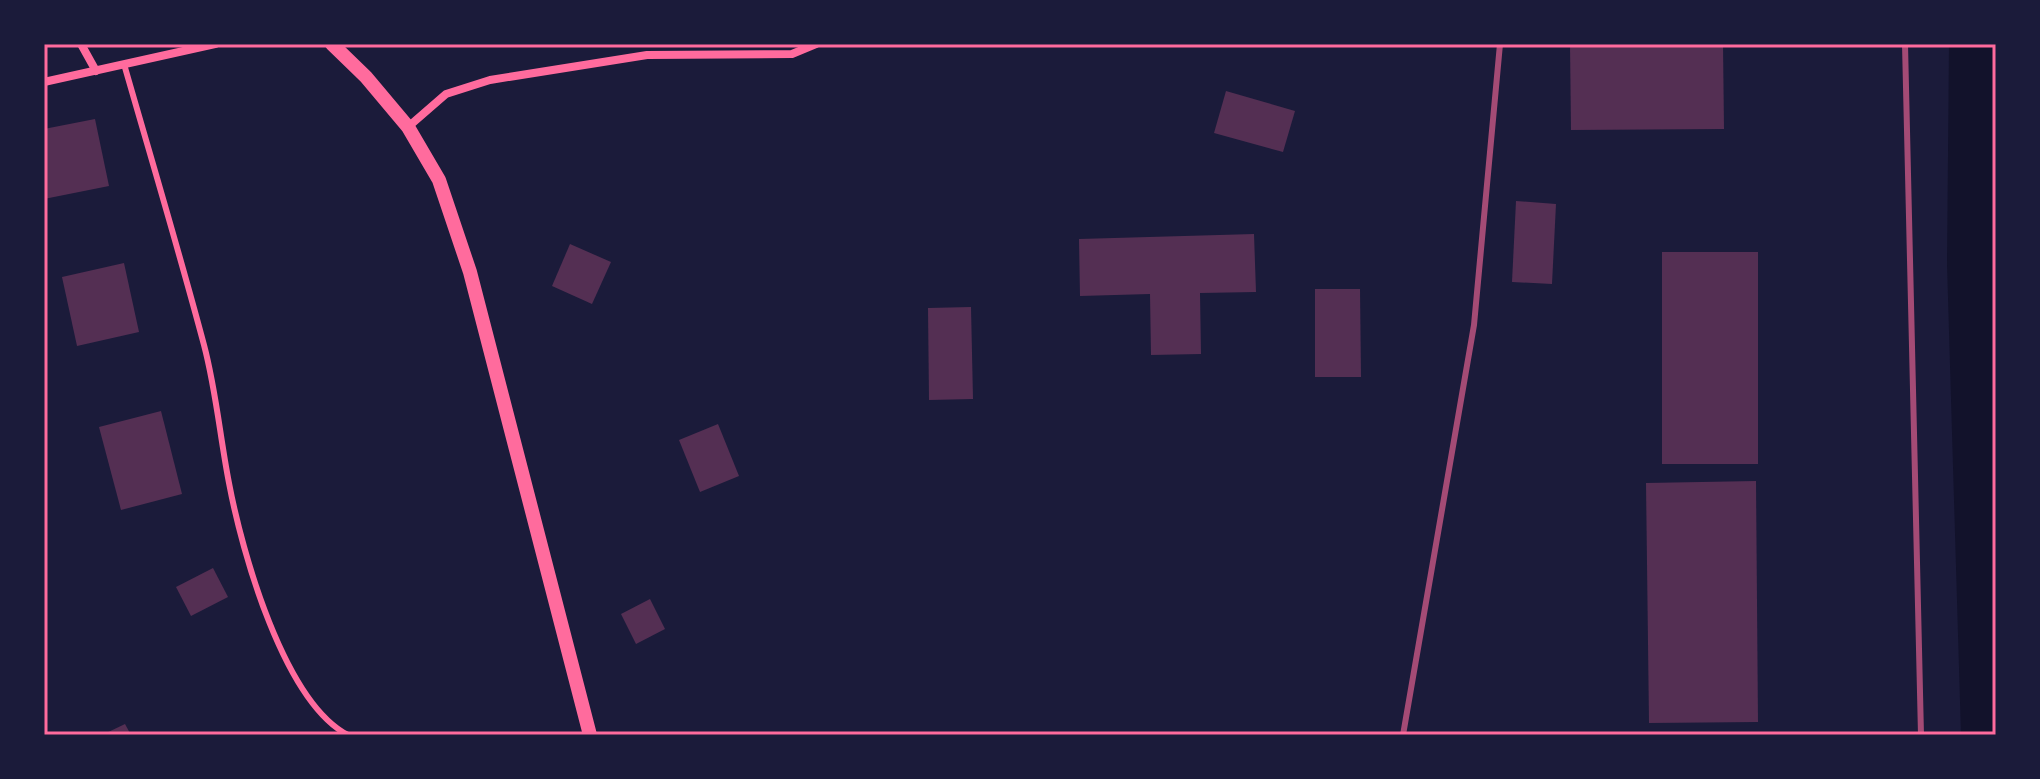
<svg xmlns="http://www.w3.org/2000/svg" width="2040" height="779" font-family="'Open Sans',sans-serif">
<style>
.water{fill:#12122b}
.building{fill:#542f53}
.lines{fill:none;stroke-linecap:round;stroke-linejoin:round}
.service{stroke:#ff6b9d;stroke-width:6}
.minor{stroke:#ff6b9d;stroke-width:8}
.tertiary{stroke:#ff6b9d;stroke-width:14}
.rail{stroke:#a44b75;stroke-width:6}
.neatline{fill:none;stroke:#ff6b9d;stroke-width:3}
</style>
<rect width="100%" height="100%" fill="#1b1b3a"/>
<polygon class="water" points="1949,44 1996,44 1996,735 1961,735 1947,264"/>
<g class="building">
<polygon points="1570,44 1723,44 1724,129 1571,130"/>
<polygon points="1226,91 1295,111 1283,152 1214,133"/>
<polygon points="95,119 109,186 44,199 44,129"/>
<polygon points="1516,201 1556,204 1552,284 1512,282"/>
<polygon points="1254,234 1256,292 1200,293 1201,354 1151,355 1150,294 1080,296 1079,239"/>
<polygon points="570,244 611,262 592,304 552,286"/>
<rect x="1662" y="252" width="96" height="212"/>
<polygon points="124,263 139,332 77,346 62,277"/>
<polygon points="1315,289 1360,289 1361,377 1315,377"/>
<polygon points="971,307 973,399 929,400 928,308"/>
<polygon points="161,411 182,494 121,510 99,427"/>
<polygon points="718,424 739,476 700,492 679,440"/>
<polygon points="1756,481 1758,722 1649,723 1646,483"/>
<polygon points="213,568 228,597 191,616 176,587"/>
<polygon points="650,599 665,629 636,644 621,614"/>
<polygon points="125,724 131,735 102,735"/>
</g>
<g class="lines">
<g class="service">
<path d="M124,64C151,158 179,251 204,345C216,390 220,437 229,483C242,552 284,702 348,735"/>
<polyline points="1116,735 1118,735"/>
</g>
<g class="minor">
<polyline points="81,44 96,71"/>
<polyline points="44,82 215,44"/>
<polyline points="408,127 446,94 490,80 647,55 792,54 816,44"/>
</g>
<polyline class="tertiary" points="332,44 366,77 408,127 439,180 470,272 590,735"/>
<g class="rail">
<polyline points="1905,44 1921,735"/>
<polyline points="1403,735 1474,325 1500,44"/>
</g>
</g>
<rect width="2040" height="779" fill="none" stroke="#1b1b3a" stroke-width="92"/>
<rect x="46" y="46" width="1948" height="687" class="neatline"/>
</svg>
